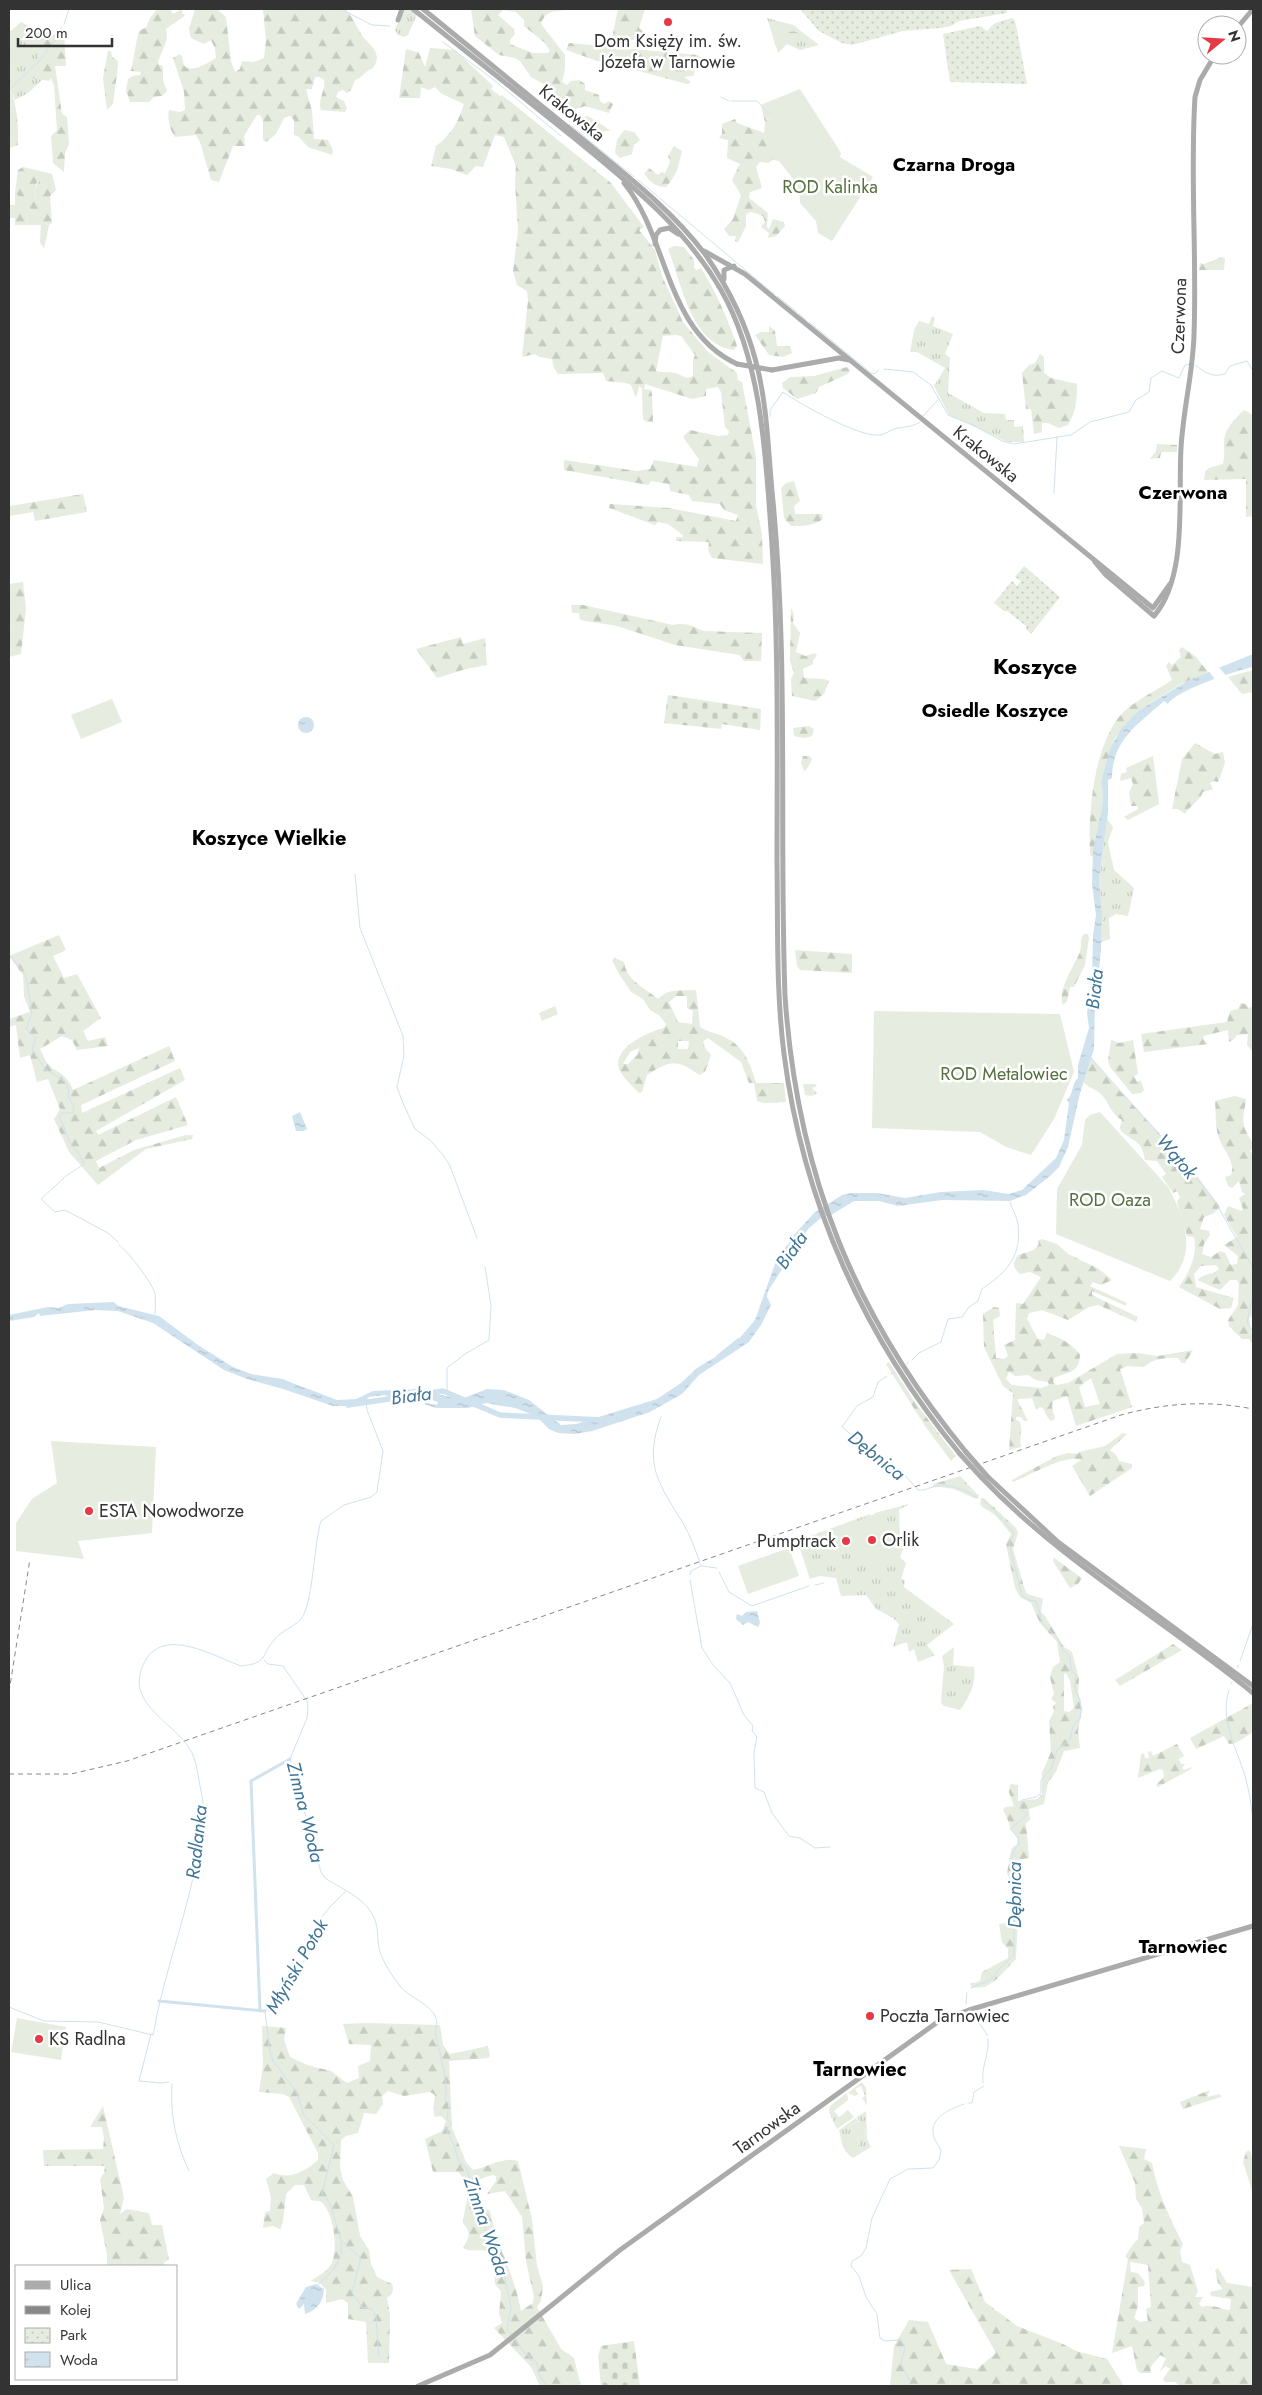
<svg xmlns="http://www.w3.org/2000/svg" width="1262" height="2395" font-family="Jost,sans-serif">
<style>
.grass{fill:url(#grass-tufts)}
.forest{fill:url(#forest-firs);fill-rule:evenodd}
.wetland{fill:url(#wetland-marsh)}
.cemetery{fill:url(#cemetery-stones)}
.park{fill:url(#park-dots)}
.garden{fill:#e6ecdf}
.water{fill:url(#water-ripples)}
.pier{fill:#fff}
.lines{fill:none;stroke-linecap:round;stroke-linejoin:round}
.stream{stroke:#cfe2ee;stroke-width:1}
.canal{stroke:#cfe2ee;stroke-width:3}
.river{stroke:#cfe2ee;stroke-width:5.5}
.major{stroke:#ababab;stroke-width:5}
.rail{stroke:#888;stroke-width:1;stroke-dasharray:5 4;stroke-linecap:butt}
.major-bridge{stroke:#ababab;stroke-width:5}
.poi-dot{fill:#e63946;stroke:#fff;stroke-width:2}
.labels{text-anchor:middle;stroke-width:5;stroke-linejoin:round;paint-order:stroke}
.poi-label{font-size:18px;fill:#333;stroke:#fff;text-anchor:start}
.street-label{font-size:18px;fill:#333;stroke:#fff}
.park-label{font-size:18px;fill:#56703f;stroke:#fff}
.neighbourhood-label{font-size:19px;font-weight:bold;fill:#000;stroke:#fff}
.water-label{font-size:19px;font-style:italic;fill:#3f7597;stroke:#fff}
.quarter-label{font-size:20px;font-weight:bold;fill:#000;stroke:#fff}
.district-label{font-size:22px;font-weight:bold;fill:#000;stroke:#fff}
</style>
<defs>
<pattern id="grass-tufts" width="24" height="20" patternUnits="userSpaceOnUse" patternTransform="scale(1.25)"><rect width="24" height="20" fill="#e6ecdf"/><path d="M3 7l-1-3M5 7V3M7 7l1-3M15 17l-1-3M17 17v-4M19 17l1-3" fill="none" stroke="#c6cbc0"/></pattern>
<pattern id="forest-firs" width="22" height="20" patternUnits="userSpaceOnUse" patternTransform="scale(1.25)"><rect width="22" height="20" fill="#e6ecdf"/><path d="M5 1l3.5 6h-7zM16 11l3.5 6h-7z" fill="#c6cbc0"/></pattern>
<pattern id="wetland-marsh" width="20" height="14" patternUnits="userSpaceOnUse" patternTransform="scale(1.25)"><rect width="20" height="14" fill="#e6ecdf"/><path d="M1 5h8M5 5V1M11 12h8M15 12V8" fill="none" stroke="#c6cbc0"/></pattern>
<pattern id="cemetery-stones" width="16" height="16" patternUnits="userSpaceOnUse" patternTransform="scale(1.25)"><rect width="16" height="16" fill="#e6ecdf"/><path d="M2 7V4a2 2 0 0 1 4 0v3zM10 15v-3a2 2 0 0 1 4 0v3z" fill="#c6cbc0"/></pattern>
<pattern id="park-dots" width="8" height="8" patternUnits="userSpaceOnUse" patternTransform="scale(1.25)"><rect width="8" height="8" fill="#e6ecdf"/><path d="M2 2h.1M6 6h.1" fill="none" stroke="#c6cbc0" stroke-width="1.8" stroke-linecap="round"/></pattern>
<pattern id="water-ripples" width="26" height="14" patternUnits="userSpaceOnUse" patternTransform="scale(1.25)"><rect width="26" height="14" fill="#cfe2ee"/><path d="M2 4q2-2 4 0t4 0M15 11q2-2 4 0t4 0" fill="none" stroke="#b2c2cd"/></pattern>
</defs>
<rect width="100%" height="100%" fill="#fff"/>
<g class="grass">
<polygon points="404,9 409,9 417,14 408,35 404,37 398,35 395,30"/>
<polygon points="767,18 793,25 819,45 800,50 787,44 778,53"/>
<path d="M21,22L38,31C35,44 40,45 39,55C39,63 33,71 28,77L43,79L28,93L15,100L9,88V31H11Z"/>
<polygon points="43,180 41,203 36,201 34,193 38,182"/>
<path d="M15,193C28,201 34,221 49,225L44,249L40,242L41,225H26L28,214L15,206V218H9V205H15Z"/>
<polygon points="932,316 935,318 933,326 953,334 945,354 950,358 948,393 984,413 1005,414 1006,420 1014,420 1014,427 1023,426 1024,442 1007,442 949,415 934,386 945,368 917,352 910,352 914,330 919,321 929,324"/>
<polygon points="1107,819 1113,827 1108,842 1114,870 1134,888 1128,916 1116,914 1109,918 1110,939 1101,942 1102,914 1099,879"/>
<polygon points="909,1504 899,1510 900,1537 905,1544 900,1557 906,1563 901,1579 905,1580 904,1587 954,1624 927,1645 935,1655 918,1662 914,1649 909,1652 907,1642 893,1647 899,1624 893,1618 876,1609 866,1595 841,1596 836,1578 819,1576 810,1579 799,1546 799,1542 805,1538 870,1514 872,1520 875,1513"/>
<path d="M954,1647L953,1665L974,1667C976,1685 970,1696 960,1710L944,1706L941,1703L944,1666L942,1656Z"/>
<polygon points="862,2082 866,2088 867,2105 862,2098 865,2096 861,2086 855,2089 858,2094 855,2096 848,2093"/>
<polygon points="847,2093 848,2100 834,2111 839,2117 848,2110 854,2117 837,2129 829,2112 830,2106"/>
<path d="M866,2111L867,2139L871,2147L853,2158C842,2150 842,2143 839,2130L856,2118L858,2121L850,2126L856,2137L842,2145L860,2144L857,2139L866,2134L857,2117Z"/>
</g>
<g class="forest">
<path d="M157,9H170L173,14L180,10L183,11L182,14H185L183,17L166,29C170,42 160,51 158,64L163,66V80L167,91L162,96L154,97L149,102H130L126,90L128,79L133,76L140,75L141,72L131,71L138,34L140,30L146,28L150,18Z"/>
<path d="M195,9H217L226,17L231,61L235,72L240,69L242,61L253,62L264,58L266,41L263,9H346C352,17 355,24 360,32C366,44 385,51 373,68C365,71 362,78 355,80L351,90L347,93L343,90L338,92L336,97L344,101L347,109L345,112L321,110C317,100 326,91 324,80L319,77H315L312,89H306L312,111L314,139L328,140L333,150L332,155L308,147L299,137L294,135V120L290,116L284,118L276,134L266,142L263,140V121L260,115H257L244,136L245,146H233L219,182L211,180L200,142L196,135L175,137C170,130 167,118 169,110L180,112L185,110L184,92L173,58L180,54C184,58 182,61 184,65C189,75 210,62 216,58L215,48L211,40L204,44L191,38L189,29Z"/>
<path d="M471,9H569C556,13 546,8 541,24L565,55V69L562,82L567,85L571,81L579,80L585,84V90L599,95L600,101L604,104L609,101L613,104L609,113L585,106L573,110L568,106C558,106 551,106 545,98L548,90L547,86L531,77L520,61L515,58L499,55L475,36ZM503,10L516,12L524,20V26L545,43L550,51L548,53H533L510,44V40L515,34L514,29L498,15Z"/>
<polygon points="618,9 645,9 639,28 647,34 646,41 612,38"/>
<path d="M38,31L54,35L64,32L66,66H55L62,114L67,117L69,144L65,153L64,172L53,163L51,136L57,130L54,86L51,78L49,81L27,77C47,53 32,54 38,31Z"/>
<polygon points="569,43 697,55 701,57 702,63 696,66 693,76 684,77 690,81 690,83 687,84 624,67 623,70 566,50"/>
<path d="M430,48L455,50L493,86L491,89L500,96L502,95L611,183L644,227L639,230L655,250L662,276L683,322L708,352L737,373L738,380L742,382L756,457V505L762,534L763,564L712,558L708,550L709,542L676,541V537H683V535L668,524L658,522L655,525L609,508L610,504L669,508L736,521L738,515L724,510L720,504L692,501L689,495L670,491L669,484L651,481L648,485L564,470V460L637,471L650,469L654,460L697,467L699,459L683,437L690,430L718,436L728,435L729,431L725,427L721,392L718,387L706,389V396L692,399L645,384L644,389L651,390L652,394L653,422H647L643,419L642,388L639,386L636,398L631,385C624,381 615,383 606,381L603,373L558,374L554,368L552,359L539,357L535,354L522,357L528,300L527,291L517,285L513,271L518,231L515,183L516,166L504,137L495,135L483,167L476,166L467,175L451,169L431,166L436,146C450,136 459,121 464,104L442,94L435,87L429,90L421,87L420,98H399L406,49L417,52L418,51L425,67ZM676,335L681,336L695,355L693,360V376C685,380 684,376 678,374C672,371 663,373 656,371L663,336Z"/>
<polygon points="108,51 111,51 112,57 118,61 118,66 113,104 107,110 103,78"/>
<path d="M9,88C18,106 18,125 18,145L9,148Z"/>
<path d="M763,104C772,115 775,146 773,160L768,163L760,162L756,167L762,188L750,192L749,198L768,213L767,227L769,229L773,219L784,222L785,226L776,236L768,238L769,233L761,227L765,222L763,216L751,212L746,214V226L738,242L735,241L736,236H729L724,229L733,219L741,195L732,180L740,164L727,158L728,140L719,138L722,134V124L735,119L737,123L764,133L765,122L761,105Z"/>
<polygon points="588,116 610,130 598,133 584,119 583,117"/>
<polygon points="624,130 634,132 640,140 634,145 632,154 620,158 615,153 617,140"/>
<path d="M674,146L682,151C679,164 676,177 666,187C655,187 650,181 644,174L649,168L658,175L661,172L665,173L670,162L668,156Z"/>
<path d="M23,167L52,174L56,190L50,196L52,223L49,225C34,221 28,201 15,193L18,170ZM42,180L40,203L36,201L34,193L37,182Z"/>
<polygon points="15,205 28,214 26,225 15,225"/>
<path d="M674,246L684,247L694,260V268L697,270L701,268C716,292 728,319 737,346L734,350C690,344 682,283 668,249Z"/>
<polygon points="1222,257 1225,258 1224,270 1199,270 1200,263 1204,264"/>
<polygon points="769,326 775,331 777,346 790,346 792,353 783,357 769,355 755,335 761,332 769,332"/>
<path d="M1040,354L1044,357V373L1051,378L1077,384C1077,399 1076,412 1068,425L1059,428L1048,423H1042V432L1034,434L1031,409H1026L1022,373L1029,365L1035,363Z"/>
<polygon points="847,367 850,370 848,374 819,387 816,393 797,399 783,388 782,383 790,377 814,376"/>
<path d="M1244,410L1253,415V516L1246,517V479L1204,480L1205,472L1209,468L1223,464C1225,456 1224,448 1224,440C1226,427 1235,419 1244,410Z"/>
<polygon points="1157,444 1177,445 1177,452 1161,452 1160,458 1150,459 1156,451"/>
<path d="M794,481L800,501L794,506L795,514H822L823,519C814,526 802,526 791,526L784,518L781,488L786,483Z"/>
<polygon points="83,494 87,512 35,521 33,512 9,516 9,503 10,506"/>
<polygon points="23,582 26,609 21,654 9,657 9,584"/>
<path d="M571,605H583L673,625C683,622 694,626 703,631L762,633L761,661H744L740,655L675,645L617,626L580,620L579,613H572Z"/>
<polygon points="791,608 794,615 793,623 800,633 796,652 805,656 815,653 817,656 813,660 813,664 803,669 804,678 824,679 829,681 824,694 815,701 792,696 791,679 794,673 790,661"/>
<polygon points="461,637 463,644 485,638 487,665 466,669 437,678 416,649"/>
<path d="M1182,647L1196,657L1208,672L1181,684L1138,711L1115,738L1101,782L1103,793L1102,808L1093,857L1090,855C1088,815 1093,750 1119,717C1132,701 1155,692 1172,680L1166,666L1169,662L1172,665L1181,657L1179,650Z"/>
<polygon points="1253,670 1253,692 1242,694 1228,677"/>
<polygon points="809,726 814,729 812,736 805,738 794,736 793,728"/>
<path d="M1195,743L1215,754L1223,752L1225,763L1218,782L1214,781L1210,783L1213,789L1203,792C1199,802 1190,805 1185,814L1178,809H1172L1182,759Z"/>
<polygon points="803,756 810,756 812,760 806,770 804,771 801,763"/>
<polygon points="1153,756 1159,804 1128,820 1124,817 1138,809 1138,806 1131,806 1129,793 1133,784 1131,778 1120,781 1121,774 1127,772 1126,768"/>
<path d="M1084,934H1088L1089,938L1085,965L1074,987H1070L1067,1001L1063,1005C1057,989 1074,967 1080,952C1082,946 1079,940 1084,934Z"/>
<path d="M59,935L66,950L53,956L64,978L77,974L101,1018L83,1031L88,1041L105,1037L108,1046L77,1050L72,1040L62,1036L40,1049C43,1055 46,1063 51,1067C63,1075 67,1076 73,1090L169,1046L175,1061L81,1105L82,1113L180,1068L185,1080L96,1131L98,1135L176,1097L188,1125L136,1140L96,1161L99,1168L134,1150L186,1135H193L192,1139L146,1149L98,1185L69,1152L54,1119L60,1109L48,1079L37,1082L30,1055L20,1058L16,1025L9,1027V1019L30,1012L24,996L23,975L9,956Z"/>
<polygon points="795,950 852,954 852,973 800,970 797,966"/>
<path d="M615,958L624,962C626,980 645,988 658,999C669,988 680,991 696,990L700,1027C709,1033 718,1033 726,1038C744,1046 751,1065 756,1083H784L786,1102L764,1103L757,1101L754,1083H749L741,1062L708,1038L703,1041L705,1048L711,1055L705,1072L699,1075C676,1058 670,1061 647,1075L642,1092L639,1093C632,1086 623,1077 619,1069C612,1048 649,1031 664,1028L666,1024L659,1015L650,1010L643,999L631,992L619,974L612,960ZM676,996H687V1008L693,1011L692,1024L678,1022L669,1002ZM678,1041H689L688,1049H678ZM639,1048L638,1054L628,1064H623L630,1052Z"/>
<polygon points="1241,1003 1245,1004 1249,1008 1253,1006 1253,1052 1247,1045 1248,1034 1237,1035 1234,1039 1229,1042 1228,1030 1203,1036 1204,1040 1208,1044 1144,1052 1141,1034 1227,1022 1230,1011 1238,1009"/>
<polygon points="1111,1040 1119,1043 1133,1040 1138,1074 1134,1076 1137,1082 1141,1081 1144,1090 1141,1093 1132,1094 1110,1067 1108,1061"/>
<path d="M1091,1057L1117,1088L1190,1166L1220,1207L1214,1213L1204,1217L1200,1229L1209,1231L1210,1235L1204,1244L1202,1254L1211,1257L1220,1251L1225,1253L1231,1265L1237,1264L1238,1256L1224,1245L1237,1237L1224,1215L1228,1206L1241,1211L1243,1209L1239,1198L1245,1194L1242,1192L1239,1181L1232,1188L1228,1186L1225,1177L1231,1175C1236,1160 1223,1151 1219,1138C1215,1127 1216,1112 1215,1101L1235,1096L1246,1099C1245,1109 1241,1120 1245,1129C1248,1137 1253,1140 1253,1148L1250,1151L1253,1155V1320L1250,1315C1248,1325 1253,1333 1253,1344L1249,1339H1242L1229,1326L1228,1320L1238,1305L1239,1284L1237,1280H1230L1220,1290L1197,1280C1204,1273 1213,1275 1219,1269L1216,1265L1201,1266L1194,1274L1196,1287L1234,1298L1231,1308L1220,1309L1179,1287C1189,1272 1198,1256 1194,1237L1187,1236L1177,1202L1180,1197L1177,1191L1173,1193L1162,1177L1166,1174L1157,1161L1145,1160C1141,1138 1135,1144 1121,1131L1120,1127L1122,1120C1112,1115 1109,1103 1102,1095C1096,1089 1089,1088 1083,1082Z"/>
<polygon points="803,1084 815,1084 817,1086 812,1088 817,1093 811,1096 805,1095"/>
<path d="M1042,1239L1057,1244L1068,1254L1099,1269L1112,1280L1101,1285L1093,1282L1090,1286L1127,1303L1126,1306L1092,1291V1295L1138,1317L1136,1322L1098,1305L1089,1307L1068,1320L1042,1310L1029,1313L1027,1319L1038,1339L1044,1340L1047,1333C1060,1338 1072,1343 1080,1355C1079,1374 1067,1372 1054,1378L1053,1382L1056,1385L1068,1383L1117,1354L1137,1353L1158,1356L1193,1350L1185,1363H1182L1178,1358C1169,1357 1151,1359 1144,1367L1128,1366L1120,1369L1132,1407L1076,1426L1067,1396L1053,1401L1052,1407L1055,1419L1051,1421L1048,1418L1043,1408L1040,1407L1036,1410L1032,1398L1017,1399L1028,1421H1024L1021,1417H1016V1420L1020,1422C1023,1432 1019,1437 1021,1447L1009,1450L1013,1393L1003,1386L984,1347L983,1314L994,1307L999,1308L1000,1316L993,1320L996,1358L1004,1359L1008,1356L1004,1345L1015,1340L1016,1303L1023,1304L1041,1277L1030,1272L1020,1274C1013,1268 1012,1263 1018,1255L1034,1250L1039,1244L1038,1241ZM1009,1372L1015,1376L1028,1375L1036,1380L1048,1382L1049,1385L1041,1388L1012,1385L1006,1379ZM1091,1378L1100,1404L1085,1407L1079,1387Z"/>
<polygon points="889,1362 914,1401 956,1456 951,1461 925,1426 886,1364"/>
<path d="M1123,1433L1127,1434L1110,1450L1116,1455L1119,1461L1132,1464V1468L1090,1496L1072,1466L1081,1460C1067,1453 1028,1476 1013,1482L1012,1480L1057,1456L1068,1453L1078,1454L1079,1452L1105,1446Z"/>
<polygon points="960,1476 979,1496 976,1499 954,1489 933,1486 934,1484"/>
<path d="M982,1498H984L1016,1528L1018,1533L1013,1549L1025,1590L1027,1594L1043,1599L1041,1612L1045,1616L1064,1647L1072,1652L1079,1679L1078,1691L1082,1709L1078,1731L1080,1748L1064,1751L1056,1772L1048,1782L1044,1804L1029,1809L1030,1820L1026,1823L1029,1858L1018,1860L1015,1870L1018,1916L1016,1959L997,1979L985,1987L972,1988L970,1984L980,1981L982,1972L1008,1958V1949L1002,1942L999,1924L1013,1922L1012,1885L1007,1873L1010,1855L1012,1848L1017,1844L1018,1839C1008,1828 1010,1821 1003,1810L1005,1807L1014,1806L1009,1792L1010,1784L1018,1785V1801L1037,1799L1042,1794V1773L1051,1752L1049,1721L1054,1712L1053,1706L1056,1703L1051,1699L1054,1694L1050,1677L1053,1667L1060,1662L1057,1642L1040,1623L1031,1603L1020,1597L1015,1588L1006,1544L1011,1534C1000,1521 998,1515 982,1507L980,1504ZM1066,1673L1070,1681L1074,1708L1069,1712L1064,1711V1674Z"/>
<polygon points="1054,1558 1082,1578 1078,1584 1070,1588 1053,1561"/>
<polygon points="1173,1644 1182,1650 1120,1686 1115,1680"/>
<polygon points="1253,1703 1253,1732 1236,1743 1229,1744 1224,1736 1196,1749 1190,1738"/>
<polygon points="1177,1744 1184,1756 1179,1759 1181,1764 1185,1764 1182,1768 1184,1770 1192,1767 1191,1769 1158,1787 1156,1785 1164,1777 1163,1770 1160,1769 1138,1778 1141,1754 1144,1753 1145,1758 1149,1758 1148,1752 1151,1751 1153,1756"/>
<path d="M366,2023L440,2025L443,2045L450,2054L488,2046L490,2056L488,2058L449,2061L452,2128L466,2162L473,2170C487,2168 503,2156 518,2161L532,2219L537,2266L543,2286L541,2301L537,2307L561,2349L574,2358L581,2386H540L531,2367L494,2328L502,2323L499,2314L501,2291L495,2284L494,2265L488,2252C480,2248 471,2253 463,2248C469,2237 472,2233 463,2223C464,2209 469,2198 469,2184L458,2172H433L425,2139L442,2131L446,2121L441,2116L435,2117L433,2109L435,2095L430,2092L404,2096L388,2091L382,2096L383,2104L376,2114L364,2113L358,2133L346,2136L341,2140L340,2168L343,2180L353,2197L360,2236L369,2250L371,2264L377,2277L392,2284C394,2290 393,2294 387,2298L390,2315L389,2363H368L366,2322L348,2319V2303L342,2299L326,2303V2290L320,2283L311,2281C318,2276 328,2271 332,2263C338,2249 334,2217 324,2205C320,2199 316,2202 311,2200L304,2185H295L286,2194L283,2222L280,2229L273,2226L263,2228L265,2212L270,2211L271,2196L266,2179L274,2173C290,2180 306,2171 318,2160V2153L289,2097L283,2094L259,2092L263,2066L262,2026L286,2028L284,2040L290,2057L307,2065L331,2071L347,2083L359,2078L358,2066L370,2061L371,2045L349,2044L343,2024ZM492,2175L496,2176V2181L487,2194L505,2191L522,2217L526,2261L534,2297L533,2303L521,2311C515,2277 497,2245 490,2211C476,2204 474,2195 475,2181Z"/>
<polygon points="1210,2090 1207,2097 1220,2094 1221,2097 1183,2109 1180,2102"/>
<polygon points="103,2106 124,2198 120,2214 127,2209 149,2213 152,2225 162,2225 169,2260 164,2262 164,2266 107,2266 107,2255 100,2220 104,2208 100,2179 104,2173 105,2166 44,2166 43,2150 103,2149 104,2138 102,2127 90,2127"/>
<path d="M1119,2146L1146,2149L1144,2159L1152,2163C1157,2191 1170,2219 1183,2244L1180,2251L1182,2262L1190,2265L1198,2291L1195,2297H1203L1199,2304L1202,2307C1214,2303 1220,2310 1230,2310L1231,2299L1211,2296L1210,2292L1223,2289L1218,2283L1215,2270L1218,2268L1227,2283L1253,2287V2386H1180L1175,2382H1165L1163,2379L1170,2369L1166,2366L1160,2371L1166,2358L1160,2355L1150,2368L1151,2373H1140L1137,2370L1132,2346L1112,2353L1128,2259L1125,2256C1130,2250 1132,2244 1138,2239L1139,2227L1144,2223L1142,2208L1136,2199L1135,2183ZM1130,2262L1148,2265L1151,2307L1146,2309L1148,2321L1140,2322L1134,2318L1138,2306V2287L1144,2286L1145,2282L1138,2273L1131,2272Z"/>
<polygon points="1250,2150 1253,2161 1253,2194 1243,2162 1246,2152"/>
<polygon points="971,2269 985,2302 1017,2326 1063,2344 1076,2351 1107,2359 1124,2386 890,2386 894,2346 909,2320 928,2322 946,2364 977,2369 996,2353 949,2270"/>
</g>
<polygon class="wetland" points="773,27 786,28 801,34 788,34 786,36 779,35 772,29"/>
<g class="cemetery">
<polygon points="668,695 761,709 760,730 722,724 721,729 664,723"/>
<polygon points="634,2341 640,2386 601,2386 598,2356 601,2346"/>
</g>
<g class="park">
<polygon points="800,9 1007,9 1007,13 959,21 951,26 941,28 903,31 852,45 842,43 819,31"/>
<polygon points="1012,18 1015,20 1027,84 950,82 943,34 980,26 987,31 995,23"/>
<polygon points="1024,566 1060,597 1031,634 1026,629 1026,626 1007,611 1004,611 994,603 1012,581 1017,586 1021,581 1015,577"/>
</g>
<g class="garden">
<path d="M800,89L841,153L840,157L873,177L832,241L818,233L816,221L800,203C801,184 790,176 779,161L773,160C774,146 772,115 763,104Z"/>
<polygon points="112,699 122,722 81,739 71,715"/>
<polygon points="555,1006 558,1014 542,1021 539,1013"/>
<polygon points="874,1011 1060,1014 1074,1072 1054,1119 1031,1155 1006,1147 980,1132 872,1128"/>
<path d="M1100,1112L1168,1187C1185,1218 1198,1253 1170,1281L1056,1234L1057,1189L1082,1145L1085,1120L1090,1115Z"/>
<polygon points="51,1441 156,1447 152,1533 78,1541 84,1559 16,1551 16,1523 32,1499 57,1483"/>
<path d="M879,1512L896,1556L867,1567C865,1563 864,1558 861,1555C853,1547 835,1544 833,1532Z"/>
<polygon points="789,1548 799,1576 748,1594 738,1566"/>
<polygon points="17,2018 66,2027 61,2060 11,2052"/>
<polygon points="859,2121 866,2134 857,2139 860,2145 846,2152 842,2144 856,2137 850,2126"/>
</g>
<g class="water">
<path d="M1253,654V667C1237,670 1175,691 1168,704L1164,701C1141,722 1112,739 1112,778L1108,780V813L1099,879L1102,914L1101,951L1095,1006L1094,1049L1080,1093L1068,1147L1059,1167L1050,1176L1026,1195L1010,1201L942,1200L898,1206L879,1201H854L831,1215L822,1217L808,1229L768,1291L767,1297L771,1305L761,1325L749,1342L699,1375L682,1394L650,1412L592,1431L575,1434L558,1433L549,1429L536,1416L515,1408L486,1403L468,1408H436L424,1404L426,1403L437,1405L438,1402L417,1395L392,1398L384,1395L369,1397L365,1402L353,1406H333L283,1389L247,1379L224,1370L153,1323L118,1311L95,1310L40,1316L39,1313L34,1317L9,1321V1315L48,1307L58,1308L68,1304L114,1302L118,1306L159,1316L198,1345L233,1367L251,1374L282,1379L337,1400L356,1399L373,1391L419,1389L449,1397L464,1398L487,1389L504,1390L529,1400L561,1425L576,1424L657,1399L681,1383L697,1368L732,1347L755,1320L775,1264L794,1235L814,1213L842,1195L851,1193H877L905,1198L941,1192L983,1190L1009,1194L1022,1190L1056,1158L1064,1140L1069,1103L1067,1100C1074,1094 1071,1084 1078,1078V1065L1089,1028L1087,1013L1092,981L1093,935L1096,915L1092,884L1093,851L1102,808L1103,793L1101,782L1110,749L1121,729L1138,711L1189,680Z"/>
<circle cx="306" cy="725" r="8"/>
<polygon points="300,1112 307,1129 303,1131 296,1131 292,1116"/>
<polygon points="757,1611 760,1623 758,1627 748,1622 743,1625 736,1619 737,1614 742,1616 746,1612"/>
<path d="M316,2284L324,2289C324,2301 316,2311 305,2314L304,2304L299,2309L296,2304L306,2287Z"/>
</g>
<polygon class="pier" points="1218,666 1228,678 1217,682 1208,670"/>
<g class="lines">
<g class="stream">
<polyline points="341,9 372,25 390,26"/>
<polyline points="407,16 412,13"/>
<polyline points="64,24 69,9"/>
<polyline points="443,42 494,80 561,136"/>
<polyline points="9,90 42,58 52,43 60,37 61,28"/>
<polyline points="721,97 729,101"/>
<polyline points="731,101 757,101 769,114"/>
<polyline points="569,124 634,177"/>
<polyline points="638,180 774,294"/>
<polyline points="777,296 797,312"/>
<polyline points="799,314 806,320"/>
<polyline points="809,322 871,373 874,374 879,370"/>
<path d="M1195,365C1205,372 1211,378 1225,374L1230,366L1247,361L1253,371"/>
<polyline points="884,369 913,372 931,385 948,415 975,426 1002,441 1014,444 1071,435 1090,422 1129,412 1136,400 1149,392 1151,378 1162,371 1179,378 1185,365 1191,364"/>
<polyline points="923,416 938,400"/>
<path d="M770,417V410L783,392C800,404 860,438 880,435C886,434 892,429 898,428C905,427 915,426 920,422"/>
<polyline points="1054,493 1057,437"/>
<polyline points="355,874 360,928 403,1036 404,1055 397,1087 403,1103 415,1129 430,1140 443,1155 450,1166 477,1238"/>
<path d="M10,955L26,976L32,1013L26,1029L36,1038L32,1049L45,1069L66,1082L69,1092L68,1096L74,1107L73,1113H62L59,1117C65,1127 67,1138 73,1147C78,1153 82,1156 84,1164L66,1176L41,1199L55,1212L65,1210L108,1233L118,1242"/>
<polyline points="1091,1058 1185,1163 1217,1205 1253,1268"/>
<path d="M119,1245C129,1252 151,1282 155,1293C156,1299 155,1308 155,1314"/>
<polyline points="1253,1296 1247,1322 1253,1332"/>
<path d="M912,1360L919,1353L941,1342L948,1319L962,1317L969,1307L978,1301L982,1289C1007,1272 1022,1256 1018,1224C1017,1216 1012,1210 1010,1202"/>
<polyline points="906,1364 909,1362"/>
<polyline points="891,1374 894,1372"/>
<path d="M887,1376L878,1382L873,1397L857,1406L842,1427C866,1448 898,1464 918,1490C925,1491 930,1487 937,1486C951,1483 967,1491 978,1498"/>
<polyline points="443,1391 447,1392 447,1368 465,1354 489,1340 491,1305 485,1267"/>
<path d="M661,1417C643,1465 659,1484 683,1523C691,1537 696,1551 701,1566"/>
<polyline points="719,1572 729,1592 752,1606 809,1586"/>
<polyline points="690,1575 691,1571 701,1566 717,1568"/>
<polyline points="690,1580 702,1648 713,1665 730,1683 744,1715 753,1726 752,1731 757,1737 754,1752 755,1788 764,1792 772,1813 789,1836 800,1838 815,1848 830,1847"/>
<polyline points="815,1585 824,1583"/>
<path d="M264,1660L268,1664L283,1666L307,1701L308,1708L307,1718L290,1759L321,1872L325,1878C340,1888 362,1897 371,1912C380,1925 376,1938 380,1952C384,1964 392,1975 399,1985C411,2001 445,2007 435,2032C438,2047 450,2088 445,2099L449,2104L447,2119L452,2124L446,2129L454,2145L459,2162L466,2167L484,2225L503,2269L511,2307L507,2330L512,2335"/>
<polyline points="1240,1661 1253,1624"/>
<polyline points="1238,1668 1238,1665"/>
<polyline points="1231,1684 1232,1682"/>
<path d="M1229,1690C1219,1719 1237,1749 1245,1776C1249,1790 1251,1804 1253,1818"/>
<polyline points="345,1892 329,1908 317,1923 304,1961 265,2011 270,2052 273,2061 297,2093 304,2115 334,2145 322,2194 330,2203 341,2240 361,2258 352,2293 362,2307 372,2309 376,2316 379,2357"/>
<path d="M971,1988L992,1979L999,1969L1014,1955C1014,1935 1014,1913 1014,1892C1014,1880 1009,1866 1013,1853C1014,1850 1017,1846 1019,1844L1018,1837L1010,1829L1027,1815L1020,1808L1022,1800L1036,1797L1041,1793V1780L1051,1769L1057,1750L1070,1740L1073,1726L1080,1719L1081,1710L1080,1700L1075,1690L1076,1675L1071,1670L1070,1657L1062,1649L1059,1640L1043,1624L1036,1601L1029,1600L1022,1596L1009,1544L1014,1533L992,1508L981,1499"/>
<polyline points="966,2004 967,1993"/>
<path d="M9,2007L44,2021L98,2022L153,2035C164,1971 189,1911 199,1847C202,1829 206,1810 201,1791C198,1778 197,1759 189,1748C172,1721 126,1704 143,1665C161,1624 213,1656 241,1666C268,1663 260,1657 274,1640C281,1631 294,1627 301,1619C313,1605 314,1542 321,1521L344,1505L371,1497L377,1492L383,1451L367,1410L366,1401"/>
<polyline points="972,2012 988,2036"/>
<polyline points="151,2034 139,2081 161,2083 169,2082"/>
<path d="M983,2083C981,2067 989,2055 988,2039"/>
<path d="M172,2084C170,2116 176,2143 189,2171"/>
<polyline points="968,2103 972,2103 974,2092 984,2086"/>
<path d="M318,2285C331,2272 344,2262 341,2242"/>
<path d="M515,2338L526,2355H529L530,2360H535C541,2369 534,2372 547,2386"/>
<path d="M910,2386V2381L901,2364C901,2355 910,2346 899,2340L885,2341L880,2338L877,2314L866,2297L859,2276L851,2266L852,2261L861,2256L866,2248L872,2218L890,2179L908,2169L933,2168L939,2160L941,2151C940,2147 937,2144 935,2140C926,2119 948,2110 964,2104"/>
</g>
<g class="canal">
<polyline points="159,2001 265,2011"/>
<polyline points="260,2011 251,1781 290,1759"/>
</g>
<g class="river">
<polyline points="719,1357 739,1341"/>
<polyline points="348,1405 443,1391 500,1415 603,1420"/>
</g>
<g class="major">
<path d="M413,9C466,52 520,94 573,137C628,182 685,227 721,290C763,363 766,462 772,545C779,652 777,759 777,865C778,928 776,991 784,1054C803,1203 865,1339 960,1454"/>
<path d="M423,9C475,52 528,95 581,138C625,174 671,209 705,254C728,287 746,323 756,362C767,403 768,448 772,491C789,659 779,828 785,996C797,1173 854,1316 966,1452"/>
<polyline points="398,20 402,9"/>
<polyline points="1237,28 1253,9"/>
<path d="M624,183C669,238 665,331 737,364"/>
<polyline points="655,244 656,235 660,230 669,228 678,234"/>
<polyline points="704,251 745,274 1153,608 1170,584"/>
<polyline points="724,279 724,270 734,266"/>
<polyline points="772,370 839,358 849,360"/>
<path d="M1095,562L1105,574L1154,616C1188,577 1178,498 1181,448C1183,410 1193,373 1194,335C1197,256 1190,176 1195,97L1200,80L1215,55"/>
<polyline points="987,1476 1058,1542 1253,1686"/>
<path d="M981,1477C1063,1563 1162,1619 1253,1693"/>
<polyline points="418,2386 490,2355 620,2250 939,2021 969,2010 1253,1926"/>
</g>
<g class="rail">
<polyline points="9,1692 30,1559"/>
<path d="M9,1774H71L127,1761L1121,1415C1165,1403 1208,1400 1253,1409"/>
</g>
<g class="major-bridge">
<polyline points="737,364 772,370"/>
<polyline points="966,1452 987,1476"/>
<polyline points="960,1454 981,1477"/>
</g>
</g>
<g class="poi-dot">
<circle cx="668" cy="22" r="5"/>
<circle cx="89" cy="1511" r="5"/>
<circle cx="872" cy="1540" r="5"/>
<circle cx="846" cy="1541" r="5"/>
<circle cx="870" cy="2016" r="5"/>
<circle cx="39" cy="2039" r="5"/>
</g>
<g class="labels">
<g class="poi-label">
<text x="668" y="47" text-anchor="middle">Dom Księży im. św.<tspan x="668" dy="21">Józefa w Tarnowie</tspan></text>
<text x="99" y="1517">ESTA Nowodworze</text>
<text x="882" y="1546">Orlik</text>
<text x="836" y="1547" text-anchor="end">Pumptrack</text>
<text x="880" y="2022">Poczta Tarnowiec</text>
<text x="49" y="2045">KS Radlna</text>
</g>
<g class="street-label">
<text transform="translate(572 113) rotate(39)" y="6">Krakowska</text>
<text transform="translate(1179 316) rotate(-88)" y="6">Czerwona</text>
<text transform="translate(986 454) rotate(39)" y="6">Krakowska</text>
<text transform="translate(767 2128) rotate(-36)" y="6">Tarnowska</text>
</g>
<g class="park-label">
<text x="830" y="193">ROD Kalinka</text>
<text x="1004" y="1080">ROD Metalowiec</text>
<text x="1110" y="1206">ROD Oaza</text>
</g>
<g class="neighbourhood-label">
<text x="954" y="171">Czarna Droga</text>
<text x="1183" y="499">Czerwona</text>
<text x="995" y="717">Osiedle Koszyce</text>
<text x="1183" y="1953">Tarnowiec</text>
</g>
<g class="water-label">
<text transform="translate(1094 989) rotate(-84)" y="7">Biała</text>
<text transform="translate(1177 1156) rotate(50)" y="7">Wątok</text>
<text transform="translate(791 1250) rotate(-55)" y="7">Biała</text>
<text transform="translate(411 1395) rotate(-7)" y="7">Biała</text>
<text transform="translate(877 1455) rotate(39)" y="7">Dębnica</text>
<text transform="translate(306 1812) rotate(76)" y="7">Zimna Woda</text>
<text transform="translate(196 1842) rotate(-84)" y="7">Radlanka</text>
<text transform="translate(1014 1895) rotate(-90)" y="7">Dębnica</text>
<text transform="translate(296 1966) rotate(-60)" y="7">Młyński Potok</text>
<text transform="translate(487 2226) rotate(71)" y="7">Zimna Woda</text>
</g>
<g class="quarter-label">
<text x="269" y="845">Koszyce Wielkie</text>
<text x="860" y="2076">Tarnowiec</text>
</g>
<g class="district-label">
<text x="1035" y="674">Koszyce</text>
</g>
</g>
<rect width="1262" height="2395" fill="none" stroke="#333333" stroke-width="20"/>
<rect x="15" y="2265" width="162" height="115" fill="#ffffff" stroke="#adadad"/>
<rect x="25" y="2281" width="25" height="8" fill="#ababab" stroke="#adadad"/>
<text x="60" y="2290" font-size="15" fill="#333333">Ulica</text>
<rect x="25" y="2306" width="25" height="8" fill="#888888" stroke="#adadad"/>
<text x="60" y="2315" font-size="15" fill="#333333">Kolej</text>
<rect x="25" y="2328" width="25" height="15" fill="url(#park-dots)" stroke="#adadad"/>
<text x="60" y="2340" font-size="15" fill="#333333">Park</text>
<rect x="25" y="2352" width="25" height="15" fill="url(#water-ripples)" stroke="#adadad"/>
<text x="60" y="2365" font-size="15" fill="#333333">Woda</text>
<g transform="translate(1222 40) rotate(72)"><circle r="24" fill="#ffffff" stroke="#adadad"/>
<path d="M0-4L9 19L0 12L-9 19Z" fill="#e63946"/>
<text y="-8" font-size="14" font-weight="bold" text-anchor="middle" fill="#333333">N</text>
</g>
<path d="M18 38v8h94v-8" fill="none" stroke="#333333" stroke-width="2.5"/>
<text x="25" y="38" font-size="15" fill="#333333" stroke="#ffffff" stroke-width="4" paint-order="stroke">200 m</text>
</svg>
